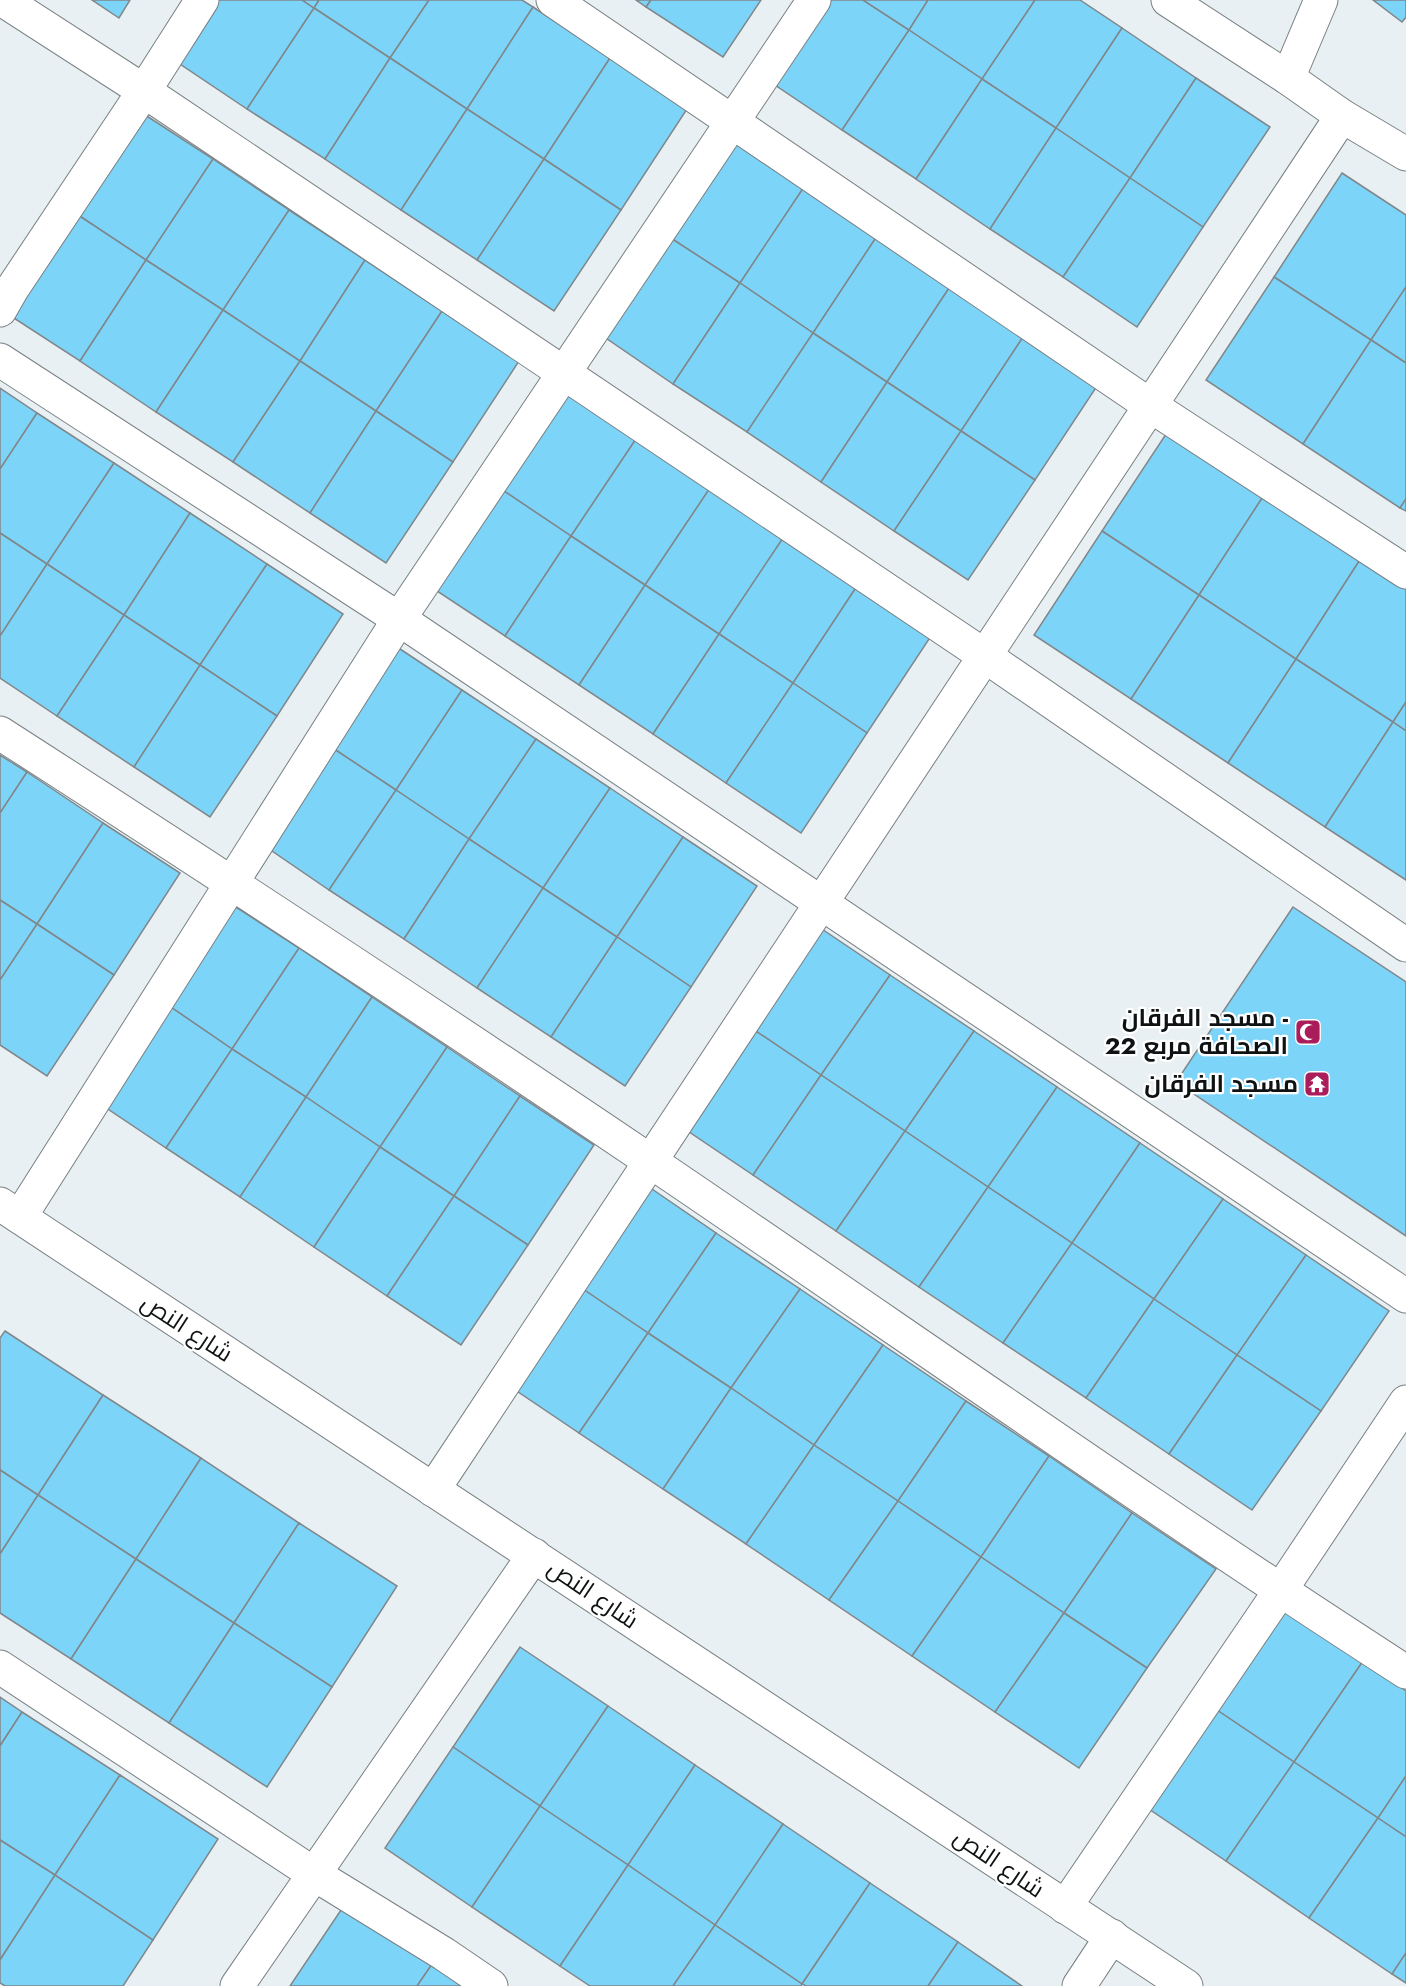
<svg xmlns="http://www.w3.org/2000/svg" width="1406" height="1986" font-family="Jost,Cairo,sans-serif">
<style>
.building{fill:#7dd4f9;stroke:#80878a;stroke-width:1.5}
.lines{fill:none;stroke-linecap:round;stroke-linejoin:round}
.street-casing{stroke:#798083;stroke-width:35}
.secondary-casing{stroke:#798083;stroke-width:35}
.street{stroke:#fff;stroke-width:33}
.secondary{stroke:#fff;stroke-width:33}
.labels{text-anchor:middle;stroke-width:4.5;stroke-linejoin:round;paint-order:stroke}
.poi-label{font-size:24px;font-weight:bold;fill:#0f1213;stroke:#fff;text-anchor:end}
.street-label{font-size:24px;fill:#0f1213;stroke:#fff}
</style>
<rect width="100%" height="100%" fill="#e8f0f4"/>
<g class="building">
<polygon points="92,0 130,0 119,18"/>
<polygon points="209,0 302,0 314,8 247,109 171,58"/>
<polygon points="302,0 319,0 314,8"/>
<polygon points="319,0 429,0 390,58 314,8"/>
<polygon points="429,0 522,0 533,7 467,109 390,58"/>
<polygon points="636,0 651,0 646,7"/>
<polygon points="651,0 761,0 723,57 646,7"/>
<polygon points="822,0 863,0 909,30 842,130 769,81"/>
<polygon points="863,0 928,0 909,30"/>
<polygon points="928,0 1035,0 982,79 909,30"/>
<polygon points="1035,0 1080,0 1122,28 1056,128 982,79"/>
<polygon points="1373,0 1406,0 1406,17 1402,22"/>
<polygon points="533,7 610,58 544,159 467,109"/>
<polygon points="314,8 390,58 325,159 247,109"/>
<polygon points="1122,28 1196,78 1130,178 1056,128"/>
<polygon points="909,30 982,79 916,179 842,130"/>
<polygon points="390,58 467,109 401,210 325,159"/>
<polygon points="610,58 687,109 621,210 544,159"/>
<polygon points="1196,78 1270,127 1203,227 1130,178"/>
<polygon points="982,79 1056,128 990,229 916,179"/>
<polygon points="136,109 213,159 146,260 69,209"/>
<polygon points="467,109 544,159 477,260 401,210"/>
<polygon points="1056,128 1130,178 1063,277 990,229"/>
<polygon points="732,134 806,184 740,283 666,235"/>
<polygon points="213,159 289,210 223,310 146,260"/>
<polygon points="544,159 621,210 554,311 477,260"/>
<polygon points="1342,173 1406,215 1406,287 1371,340 1274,277"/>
<polygon points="1130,178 1203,227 1137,327 1063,277"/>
<polygon points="806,184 879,233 813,333 740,283"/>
<polygon points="69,209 146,260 80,361 3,311"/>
<polygon points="289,210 365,260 300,361 223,310"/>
<polygon points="879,233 953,282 887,382 813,333"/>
<polygon points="666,235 740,283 673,384 600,334"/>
<polygon points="146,260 223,310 156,412 80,361"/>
<polygon points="365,260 442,311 376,411 300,361"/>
<polygon points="1274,277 1371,340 1303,444 1206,380"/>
<polygon points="953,282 1027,331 961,431 887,382"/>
<polygon points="740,283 813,333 747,432 673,384"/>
<polygon points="1406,287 1406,363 1371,340"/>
<polygon points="223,310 300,361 233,462 156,412"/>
<polygon points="442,311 519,361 453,462 376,411"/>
<polygon points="1027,331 1101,380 1035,480 961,431"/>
<polygon points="813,333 887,382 821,482 747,432"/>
<polygon points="1371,340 1406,363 1406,499 1400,508 1303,444"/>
<polygon points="300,361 376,411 310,513 233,462"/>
<polygon points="887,382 961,431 894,531 821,482"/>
<polygon points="564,387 638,436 571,536 498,487"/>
<polygon points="0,388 37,413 0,469"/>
<polygon points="376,411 453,462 386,563 310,513"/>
<polygon points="37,413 114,463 47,564 0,533 0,469"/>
<polygon points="1170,428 1266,492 1199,595 1102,531"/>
<polygon points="961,431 1035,480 968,580 894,531"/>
<polygon points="638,436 712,485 645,585 571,536"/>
<polygon points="114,463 190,513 124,615 47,564"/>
<polygon points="712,485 785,535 719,634 645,585"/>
<polygon points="498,487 571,536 505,636 431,587"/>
<polygon points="1266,492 1363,555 1296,659 1199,595"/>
<polygon points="1406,499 1406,511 1400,508"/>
<polygon points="190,513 267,564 200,665 124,615"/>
<polygon points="1102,531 1199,595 1131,699 1034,635"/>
<polygon points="0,533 47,564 0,636"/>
<polygon points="785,535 859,583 793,683 719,634"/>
<polygon points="571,536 645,585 579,685 505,636"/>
<polygon points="1363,555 1406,583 1406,702 1393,722 1296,659"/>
<polygon points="47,564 124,615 57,716 0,678 0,636"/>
<polygon points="267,564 343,614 277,716 200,665"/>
<polygon points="859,583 933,633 867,733 793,683"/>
<polygon points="645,585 719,634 653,734 579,685"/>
<polygon points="1199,595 1296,659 1228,763 1131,699"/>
<polygon points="124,615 200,665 134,767 57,716"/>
<polygon points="719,634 793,683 726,783 653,734"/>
<polygon points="388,641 462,690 396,790 322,741"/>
<polygon points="1296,659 1393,722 1325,827 1228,763"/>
<polygon points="200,665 277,716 210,817 134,767"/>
<polygon points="793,683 867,733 801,833 726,783"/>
<polygon points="462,690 536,739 469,839 396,790"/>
<polygon points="1406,702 1406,731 1393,722"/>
<polygon points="1393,722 1406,731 1406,880 1325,827"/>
<polygon points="536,739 610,788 543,888 469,839"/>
<polygon points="322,741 396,790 329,890 256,840"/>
<polygon points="0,755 27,772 0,813"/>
<polygon points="27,772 103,823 37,924 0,900 0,813"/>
<polygon points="610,788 683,837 617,937 543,888"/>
<polygon points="396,790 469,839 404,939 329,890"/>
<polygon points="103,823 180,873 114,975 37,924"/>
<polygon points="683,837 757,886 691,987 617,937"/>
<polygon points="469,839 543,888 477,988 404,939"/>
<polygon points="543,888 617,937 551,1037 477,988"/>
<polygon points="0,900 37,924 0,980"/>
<polygon points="225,900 299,948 232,1049 159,999"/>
<polygon points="1293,907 1406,982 1406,1236 1176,1082"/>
<polygon points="807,919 890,975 821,1075 738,1019"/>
<polygon points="37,924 114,975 47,1076 0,1045 0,980"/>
<polygon points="617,937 691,987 625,1086 551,1037"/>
<polygon points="299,948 372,997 306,1097 232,1049"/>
<polygon points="890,975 974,1031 905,1131 821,1075"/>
<polygon points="372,997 447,1047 380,1147 306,1097"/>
<polygon points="159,999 232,1049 166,1148 93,1099"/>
<polygon points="738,1019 821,1075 753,1175 670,1119"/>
<polygon points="974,1031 1057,1087 988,1187 905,1131"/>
<polygon points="447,1047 520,1096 454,1196 380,1147"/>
<polygon points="232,1049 306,1097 240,1197 166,1148"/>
<polygon points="821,1075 905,1131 836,1231 753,1175"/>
<polygon points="1057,1087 1140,1143 1072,1243 988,1187"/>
<polygon points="520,1096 594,1145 528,1245 454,1196"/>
<polygon points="306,1097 380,1147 314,1247 240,1197"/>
<polygon points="905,1131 988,1187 919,1287 836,1231"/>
<polygon points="1140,1143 1223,1199 1154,1299 1072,1243"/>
<polygon points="380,1147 454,1196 387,1296 314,1247"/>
<polygon points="633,1176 716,1233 648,1333 565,1277"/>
<polygon points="988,1187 1072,1243 1003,1343 919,1287"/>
<polygon points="454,1196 528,1245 461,1345 387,1296"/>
<polygon points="1223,1199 1306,1255 1237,1355 1154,1299"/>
<polygon points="716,1233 800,1289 731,1388 648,1333"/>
<polygon points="1072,1243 1154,1299 1086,1398 1003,1343"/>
<polygon points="1306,1255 1389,1311 1321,1411 1237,1355"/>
<polygon points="565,1277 648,1333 579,1433 496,1377"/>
<polygon points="800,1289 883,1345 814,1445 731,1388"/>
<polygon points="1154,1299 1237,1355 1169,1454 1086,1398"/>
<polygon points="5,1331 103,1395 38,1495 0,1470 0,1338"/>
<polygon points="648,1333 731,1388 663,1489 579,1433"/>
<polygon points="883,1345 966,1401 898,1501 814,1445"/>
<polygon points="1237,1355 1321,1411 1252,1510 1169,1454"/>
<polygon points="731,1388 814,1445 746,1544 663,1489"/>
<polygon points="103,1395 201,1458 136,1559 38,1495"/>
<polygon points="966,1401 1049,1456 981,1557 898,1501"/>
<polygon points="814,1445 898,1501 829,1600 746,1544"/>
<polygon points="1049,1456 1132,1513 1064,1613 981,1557"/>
<polygon points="201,1458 299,1523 234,1623 136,1559"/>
<polygon points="0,1470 38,1495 0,1554"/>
<polygon points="38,1495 136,1559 71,1659 0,1613 0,1554"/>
<polygon points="898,1501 981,1557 912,1656 829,1600"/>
<polygon points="1132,1513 1216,1569 1147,1668 1064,1613"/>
<polygon points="299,1523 397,1586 332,1687 234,1623"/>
<polygon points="981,1557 1064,1613 995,1712 912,1656"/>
<polygon points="136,1559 234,1623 169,1723 71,1659"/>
<polygon points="1280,1606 1363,1661 1294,1762 1211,1706"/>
<polygon points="1064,1613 1147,1668 1079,1768 995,1712"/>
<polygon points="234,1623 332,1687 267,1787 169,1723"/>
<polygon points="520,1647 608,1706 540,1806 453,1747"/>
<polygon points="1363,1661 1406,1691 1406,1776 1378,1818 1294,1762"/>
<polygon points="0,1697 22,1712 0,1746"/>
<polygon points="608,1706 695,1765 628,1865 540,1806"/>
<polygon points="1211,1706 1294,1762 1226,1861 1143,1805"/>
<polygon points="22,1712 120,1775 55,1875 0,1840 0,1746"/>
<polygon points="453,1747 540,1806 472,1907 385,1848"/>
<polygon points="1294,1762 1378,1818 1309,1918 1226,1861"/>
<polygon points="695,1765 783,1824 715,1925 628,1865"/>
<polygon points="120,1775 218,1839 153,1940 55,1875"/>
<polygon points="1406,1776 1406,1837 1378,1818"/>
<polygon points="540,1806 628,1865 560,1966 472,1907"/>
<polygon points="1378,1818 1406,1837 1406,1953 1392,1974 1309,1918"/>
<polygon points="783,1824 870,1883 802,1984 715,1925"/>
<polygon points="0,1840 55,1875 0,1960"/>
<polygon points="628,1865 715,1925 673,1986 590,1986 560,1966"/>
<polygon points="55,1875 153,1940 123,1986 5,1986 0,1983 0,1960"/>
<polygon points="870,1883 958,1942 928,1986 806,1986 802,1984"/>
<polygon points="349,1898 437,1957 417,1986 290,1986"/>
<polygon points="715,1925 802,1984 801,1986 673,1986"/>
<polygon points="958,1942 1022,1986 928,1986"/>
<polygon points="1406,1953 1406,1983 1392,1974"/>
<polygon points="437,1957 479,1986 417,1986"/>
</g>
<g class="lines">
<defs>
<g id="street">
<polyline points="3,0 144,91 985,656 1406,945"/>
<polyline points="553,0 1151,406 1406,572"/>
<polyline points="1168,0 1288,78 1342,116 1406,154"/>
<polyline points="1288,78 1321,0"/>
<polyline points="0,310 12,289 144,91 202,0"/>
<polyline points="0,360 399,619 1406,1296"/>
<path d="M0,733C219,874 437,1017 653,1163C904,1333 1151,1508 1406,1672"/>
<polyline points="20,1217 399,619 814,0"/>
<polyline points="433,1490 1342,116"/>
<polyline points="0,1667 314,1874 444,1954 491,1986"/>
<polyline points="1065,1907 1280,1591 1406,1402"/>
<polyline points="237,1986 534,1555"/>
<polyline points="1079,1986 1112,1936"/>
</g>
<polyline id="secondary" points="0,1204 1186,1986"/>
</defs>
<use href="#street" class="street-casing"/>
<use href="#secondary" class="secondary-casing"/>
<use href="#street" class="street"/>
<use href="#secondary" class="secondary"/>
</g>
<defs>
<symbol id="mosque-square" viewBox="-11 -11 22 22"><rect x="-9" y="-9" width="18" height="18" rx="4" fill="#aa1c5a" stroke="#fff"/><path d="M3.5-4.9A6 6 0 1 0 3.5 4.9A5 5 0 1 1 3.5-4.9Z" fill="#fff"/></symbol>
<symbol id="temple-square" viewBox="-11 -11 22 22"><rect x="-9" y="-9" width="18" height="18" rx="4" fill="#aa1c5a" stroke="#fff"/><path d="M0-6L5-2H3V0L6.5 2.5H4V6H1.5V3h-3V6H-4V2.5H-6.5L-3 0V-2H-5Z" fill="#fff"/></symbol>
</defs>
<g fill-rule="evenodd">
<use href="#mosque-square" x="1293" y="1017" width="30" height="30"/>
<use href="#temple-square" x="1302" y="1069" width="30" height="30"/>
</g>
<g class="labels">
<g class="poi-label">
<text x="1288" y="1026">مسجد الفرقان -<tspan x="1288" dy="28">الصحافة مربع 22</tspan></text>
<text x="1298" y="1092">مسجد الفرقان</text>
</g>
<g class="street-label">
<text transform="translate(187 1328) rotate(33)" y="8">شارع النص</text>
<text transform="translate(593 1594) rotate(34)" y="8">شارع النص</text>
<text transform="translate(999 1863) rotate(34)" y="8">شارع النص</text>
</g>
</g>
</svg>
